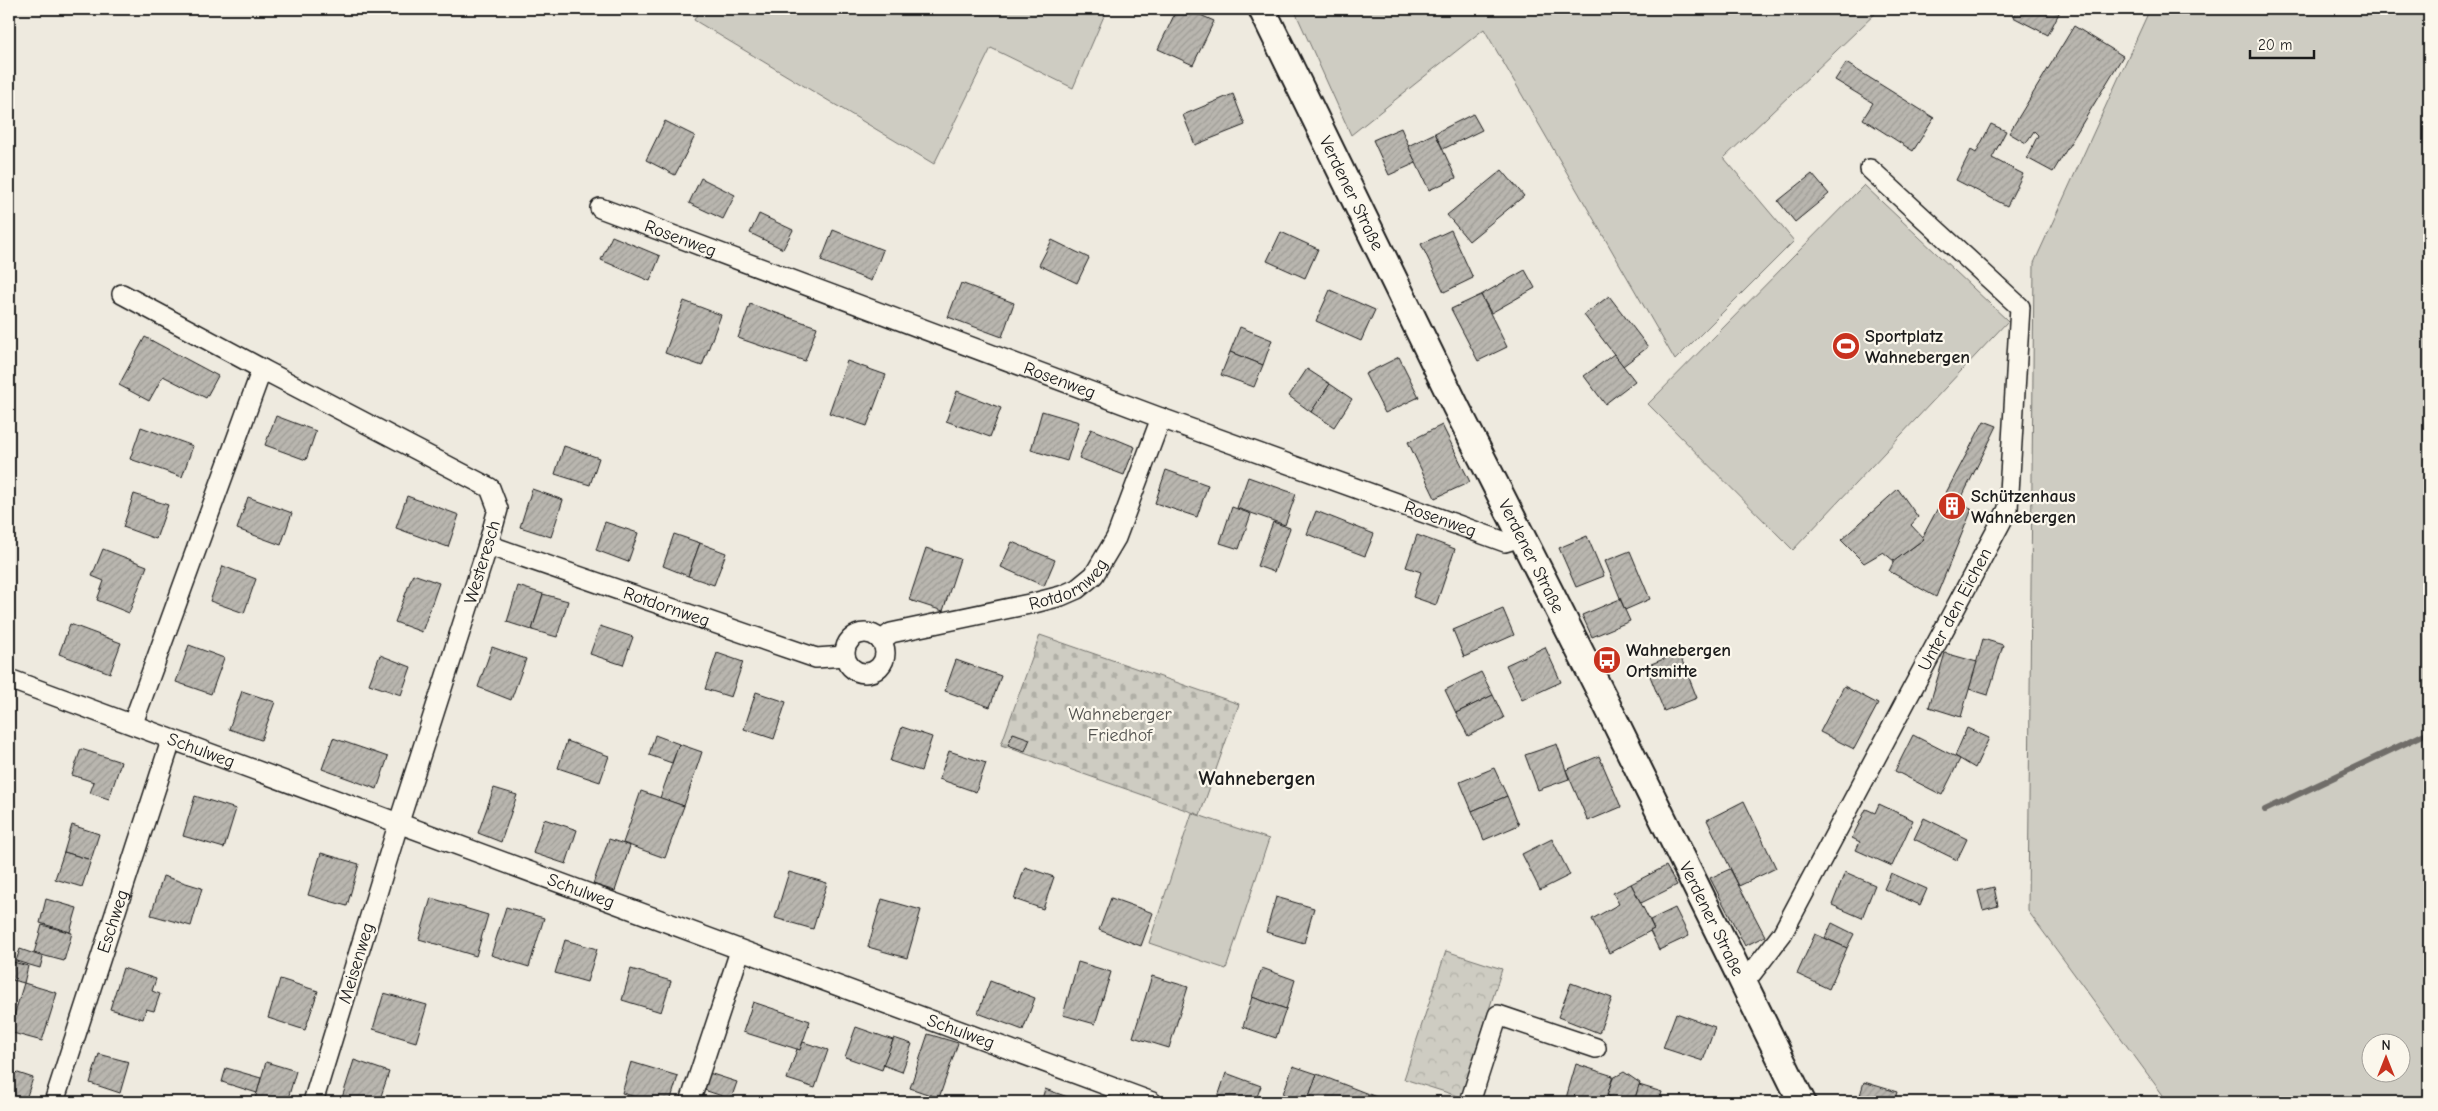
<svg xmlns="http://www.w3.org/2000/svg" width="2438" height="1111" font-family="'Comic Neue',sans-serif">
<style>
.green{fill:#ceccc2;stroke:#75746f;fill-rule:evenodd}
.cemetery{fill:url(#cemetery-stones);stroke:#75746f}
.park{fill:url(#park-crowns);stroke:#75746f}
.lines{fill:none;stroke-linecap:round;stroke-linejoin:round}
.stream{stroke:#6f6d69;stroke-width:6}
.building{fill:url(#building-hatch);stroke:#1c1c1c}
.street-casing{stroke:#1c1c1c;stroke-width:22}
.secondary-casing{stroke:#1c1c1c;stroke-width:30}
.street{stroke:#fbf7ec;stroke-width:19}
.secondary{stroke:#fbf7ec;stroke-width:26}
.labels{text-anchor:middle;stroke-width:4.5;stroke-linejoin:round;paint-order:stroke}
.street-label{font-size:18px;fill:#1c1c1c;stroke:#fbf7ec}
.poi-label{font-size:18px;font-weight:bold;fill:#1c1c1c;stroke:#fbf7ec;text-anchor:start}
.park-label{font-size:18px;fill:#51514e;stroke:#fbf7ec}
.quarter-label{font-size:20px;font-weight:bold;fill:#1c1c1c;stroke:#fbf7ec}
</style>
<defs>
<pattern id="cemetery-stones" width="16" height="16" patternUnits="userSpaceOnUse" patternTransform="scale(1.25)"><rect width="16" height="16" fill="#ceccc2"/><path d="M2 7V4a2 2 0 0 1 4 0v3zM10 15v-3a2 2 0 0 1 4 0v3z" fill="#b0afa6"/></pattern>
<pattern id="park-crowns" width="20" height="18" patternUnits="userSpaceOnUse" patternTransform="scale(1.25)"><rect width="20" height="18" fill="#ceccc2"/><path d="M2 6a3 3 0 1 1 6 0M12 15a3 3 0 1 1 6 0" fill="none" stroke="#b0afa6"/></pattern>
<pattern id="building-hatch" width="6" height="6" patternUnits="userSpaceOnUse" patternTransform="scale(1.25)"><rect width="6" height="6" fill="#b9b6af"/><path d="M-1 1l2-2M0 6l6-6M5 7l2-2" fill="none" stroke="#9e9c96"/></pattern>
</defs>
<rect width="100%" height="100%" fill="#eeeadf"/>
<filter id="ink" filterUnits="userSpaceOnUse"><feTurbulence type="fractalNoise" baseFrequency=".02" numOctaves="2"/><feDisplacementMap in="SourceGraphic" scale="10" xChannelSelector="R" yChannelSelector="G"/><feConvolveMatrix kernelMatrix="1 2 1 2 8 2 1 2 1" color-interpolation-filters="sRGB"/></filter>
<g filter="url(#ink)">
<g class="green">
<polygon points="700,9 1107,9 1073,88 991,48 934,164 694,20"/>
<polygon points="1294,9 1880,9 1724,158 1794,241 1675,360 1484,29 1351,135"/>
<path d="M2150,9H2429V1102H2168L2028,911L2034,263ZM2370,1044H2400V1074H2370Z"/>
<polygon points="1864,185 2008,321 1793,550 1648,404"/>
<polygon points="1192,813 1269,839 1226,969 1149,943"/>
</g>
<polygon class="cemetery" points="1040,635 1239,704 1200,815 1001,745"/>
<polygon class="park" points="1446,951 1502,969 1461,1097 1404,1079"/>
<g class="lines">
<polyline class="stream" points="2265,810 2429,732"/>
</g>
<g class="building">
<polygon points="1177,9 1187,9 1214,21 1193,65 1158,49"/>
<polygon points="2018,9 2061,9 2048,35 2013,17"/>
<polygon points="2074,26 2123,56 2053,172 2027,158 2038,135 2034,131 2026,143 2009,133"/>
<polygon points="1846,63 1934,118 1913,151 1863,119 1873,103 1835,80"/>
<polygon points="1233,94 1245,125 1195,145 1183,115"/>
<polygon points="1473,114 1482,130 1443,149 1435,133"/>
<polygon points="665,121 695,136 675,175 646,160"/>
<polygon points="1991,124 2006,131 1992,158 2023,174 2007,206 1956,180 1971,150 1976,153"/>
<polygon points="1401,128 1416,163 1389,175 1373,140"/>
<polygon points="1435,133 1456,178 1429,190 1408,146"/>
<polygon points="1502,170 1524,196 1469,241 1447,215"/>
<polygon points="1812,174 1829,194 1795,222 1778,201"/>
<polygon points="701,178 735,195 723,219 689,203"/>
<polygon points="759,214 793,230 783,249 750,233"/>
<polygon points="833,230 883,250 871,281 821,261"/>
<polygon points="1451,230 1473,278 1444,292 1421,244"/>
<polygon points="1281,232 1318,249 1305,278 1267,261"/>
<polygon points="612,236 660,256 650,281 601,260"/>
<polygon points="1052,240 1089,258 1077,283 1039,265"/>
<polygon points="1525,270 1535,288 1491,313 1481,295"/>
<polygon points="961,283 1014,303 1002,337 948,317"/>
<polygon points="1330,290 1375,310 1361,341 1316,321"/>
<polygon points="1481,295 1507,347 1478,361 1451,309"/>
<polygon points="1609,296 1648,347 1623,366 1584,315"/>
<polygon points="684,301 721,315 702,366 665,353"/>
<polygon points="750,304 817,327 805,361 738,338"/>
<polygon points="1240,327 1272,340 1263,365 1230,352"/>
<polygon points="145,337 218,376 206,398 163,376 149,401 119,385"/>
<polygon points="1230,352 1263,365 1254,387 1221,375"/>
<polygon points="1614,354 1635,381 1605,404 1584,376"/>
<polygon points="1399,357 1419,397 1385,413 1365,374"/>
<polygon points="847,361 886,375 867,426 829,413"/>
<polygon points="1307,369 1330,384 1311,412 1289,396"/>
<polygon points="1330,384 1352,399 1334,427 1311,412"/>
<polygon points="957,391 1001,408 990,437 946,421"/>
<polygon points="1042,411 1079,422 1067,461 1031,450"/>
<polygon points="276,416 316,431 306,460 265,445"/>
<polygon points="1984,421 1997,426 1959,503 1972,509 1936,597 1889,571 1894,561 1924,539 1922,538"/>
<polygon points="1442,425 1470,482 1435,498 1408,442"/>
<polygon points="141,427 193,446 182,477 130,459"/>
<polygon points="1091,429 1135,447 1124,475 1079,458"/>
<polygon points="564,446 599,458 590,485 555,474"/>
<polygon points="1166,470 1208,485 1197,517 1155,503"/>
<polygon points="1248,477 1296,494 1285,525 1237,508"/>
<polygon points="532,489 563,500 551,537 520,527"/>
<polygon points="1898,489 1918,517 1911,525 1924,539 1894,561 1883,552 1864,563 1841,540"/>
<polygon points="134,494 168,505 156,539 123,527"/>
<polygon points="407,496 459,515 448,547 396,528"/>
<polygon points="248,497 292,513 281,545 237,529"/>
<polygon points="1232,507 1251,514 1239,549 1220,543"/>
<polygon points="1316,511 1374,534 1365,556 1307,534"/>
<polygon points="605,522 638,533 628,562 596,550"/>
<polygon points="1273,522 1290,528 1274,572 1257,566"/>
<polygon points="674,534 700,543 688,576 663,566"/>
<polygon points="1417,535 1455,549 1436,605 1413,597 1421,572 1406,567"/>
<polygon points="1587,536 1604,576 1576,587 1559,548"/>
<polygon points="1012,542 1055,560 1044,586 1001,567"/>
<polygon points="700,543 726,553 714,585 688,576"/>
<polygon points="926,548 960,559 943,611 909,600"/>
<polygon points="103,549 147,566 129,613 97,600 104,581 92,576"/>
<polygon points="1630,551 1650,599 1625,610 1605,561"/>
<polygon points="223,566 256,579 244,613 210,601"/>
<polygon points="413,574 439,583 422,632 395,622"/>
<polygon points="518,586 543,594 532,630 507,622"/>
<polygon points="543,594 568,601 557,637 532,630"/>
<polygon points="1620,599 1630,621 1592,637 1582,615"/>
<polygon points="1503,609 1514,635 1464,657 1453,630"/>
<polygon points="70,624 121,643 110,673 59,654"/>
<polygon points="600,626 633,637 623,665 590,654"/>
<polygon points="1983,639 2003,645 1988,695 1969,689"/>
<polygon points="189,645 224,658 211,694 176,682"/>
<polygon points="492,647 526,659 511,700 478,687"/>
<polygon points="1545,647 1561,682 1522,700 1506,665"/>
<polygon points="717,653 743,662 731,697 705,689"/>
<polygon points="1679,653 1697,698 1664,711 1646,666"/>
<polygon points="1945,653 1977,662 1961,717 1929,707"/>
<polygon points="380,655 411,667 401,695 369,684"/>
<polygon points="956,660 1001,676 990,707 945,691"/>
<polygon points="1481,672 1493,695 1456,713 1445,690"/>
<polygon points="1844,686 1878,704 1854,749 1820,732"/>
<polygon points="242,691 275,702 261,740 229,729"/>
<polygon points="756,692 786,702 774,739 744,729"/>
<polygon points="1493,695 1504,718 1468,736 1456,713"/>
<polygon points="902,727 932,737 921,771 890,761"/>
<polygon points="1967,728 1989,738 1975,768 1955,756"/>
<polygon points="1013,733 1030,739 1025,751 1008,745"/>
<polygon points="655,735 679,744 672,763 649,755"/>
<polygon points="1913,735 1960,759 1942,795 1895,771"/>
<polygon points="333,738 388,757 377,789 322,769"/>
<polygon points="567,741 609,756 600,782 558,768"/>
<polygon points="679,744 702,752 684,806 660,798"/>
<polygon points="1557,744 1569,779 1538,790 1525,755"/>
<polygon points="81,749 121,762 109,799 90,793 94,782 72,775"/>
<polygon points="949,751 986,763 976,792 939,779"/>
<polygon points="1599,756 1621,807 1588,821 1566,770"/>
<polygon points="1494,768 1507,796 1472,811 1460,782"/>
<polygon points="494,788 517,795 501,842 478,833"/>
<polygon points="641,791 684,806 665,858 623,843"/>
<polygon points="195,796 236,809 224,848 183,836"/>
<polygon points="1507,796 1519,825 1484,840 1472,811"/>
<polygon points="1744,801 1776,868 1739,886 1707,820"/>
<polygon points="1879,804 1913,820 1892,866 1856,850 1860,842 1852,838 1866,809 1875,813"/>
<polygon points="1924,818 1967,839 1957,860 1914,839"/>
<polygon points="544,819 577,830 566,864 533,853"/>
<polygon points="72,825 99,834 91,860 64,852"/>
<polygon points="609,839 630,846 615,891 593,884"/>
<polygon points="1552,839 1570,875 1540,890 1522,854"/>
<polygon points="64,852 91,860 82,887 55,879"/>
<polygon points="321,853 359,864 347,906 308,895"/>
<polygon points="1666,866 1677,885 1641,903 1631,884"/>
<polygon points="1025,867 1054,877 1043,909 1014,899"/>
<polygon points="1730,869 1765,936 1745,946 1710,878"/>
<polygon points="789,872 827,883 813,929 775,918"/>
<polygon points="1845,872 1875,885 1862,918 1832,905"/>
<polygon points="1891,873 1927,889 1920,905 1884,889"/>
<polygon points="163,876 202,888 191,926 151,915"/>
<polygon points="1631,884 1654,929 1609,953 1592,919 1619,904 1613,893"/>
<polygon points="1994,887 1998,906 1983,910 1978,891"/>
<polygon points="1276,897 1314,908 1304,943 1266,932"/>
<polygon points="431,898 488,915 476,956 419,939"/>
<polygon points="1111,898 1153,913 1141,946 1099,930"/>
<polygon points="46,899 77,908 70,932 40,923"/>
<polygon points="882,899 921,910 907,958 868,947"/>
<polygon points="506,907 544,918 529,967 491,955"/>
<polygon points="1675,908 1689,936 1659,950 1650,931 1654,929 1650,920"/>
<polygon points="1832,923 1854,934 1847,948 1825,938"/>
<polygon points="42,925 72,933 64,961 34,953"/>
<polygon points="1815,934 1847,948 1829,989 1797,974"/>
<polygon points="565,940 597,949 587,982 555,973"/>
<polygon points="20,949 43,957 40,968 16,961"/>
<polygon points="13,962 28,966 24,983 9,979"/>
<polygon points="1078,962 1111,972 1095,1024 1063,1015"/>
<polygon points="123,968 156,979 152,991 160,994 154,1011 146,1009 143,1019 110,1009"/>
<polygon points="1262,968 1295,980 1286,1009 1252,997"/>
<polygon points="631,969 671,981 661,1012 622,1000"/>
<polygon points="1152,976 1188,987 1169,1048 1133,1037"/>
<polygon points="280,979 318,991 305,1030 268,1018"/>
<polygon points="990,981 1035,998 1023,1030 978,1013"/>
<polygon points="24,983 57,993 42,1041 9,1032"/>
<polygon points="1571,983 1612,998 1599,1033 1558,1017"/>
<polygon points="384,993 427,1005 416,1042 373,1029"/>
<polygon points="1252,997 1286,1009 1276,1038 1243,1027"/>
<polygon points="753,1002 810,1021 800,1050 743,1032"/>
<polygon points="1676,1013 1715,1027 1703,1061 1663,1048"/>
<polygon points="856,1027 893,1040 882,1070 845,1057"/>
<polygon points="928,1034 958,1043 939,1098 910,1088"/>
<polygon points="894,1038 912,1044 902,1072 883,1065"/>
<polygon points="803,1042 828,1050 815,1088 787,1079 797,1049 800,1050"/>
<polygon points="99,1054 129,1062 120,1093 90,1083"/>
<polygon points="354,1060 389,1072 379,1102 341,1101"/>
<polygon points="266,1062 296,1071 287,1102 254,1102"/>
<polygon points="631,1062 678,1076 670,1102 653,1102 622,1093"/>
<polygon points="1576,1064 1613,1076 1605,1102 1579,1102 1566,1098"/>
<polygon points="1293,1066 1317,1074 1307,1102 1280,1102"/>
<polygon points="226,1068 261,1078 257,1093 222,1082"/>
<polygon points="9,1070 33,1078 25,1102 9,1102"/>
<polygon points="1624,1072 1640,1083 1634,1102 1619,1102 1607,1095 1613,1078"/>
<polygon points="709,1073 737,1082 731,1099 704,1090"/>
<polygon points="1226,1073 1261,1086 1255,1102 1217,1100"/>
<polygon points="1317,1074 1389,1102 1307,1102"/>
<polygon points="1864,1082 1897,1092 1894,1102 1858,1102"/>
<polygon points="1639,1085 1662,1092 1659,1102 1634,1102"/>
<polygon points="1045,1089 1082,1102 1041,1102"/>
</g>
<g class="lines">
<defs>
<g id="street">
<path id="s1" d="M600,208L1161,418L1505,542L1521,537"/>
<polyline points="122,294 262,369"/>
<path id="s2" d="M488,545L816,658L845,656"/>
<circle cx="865" cy="653" r="20"/>
<path id="s3" d="M881,641L891,633L1034,603L1061,596L1077,589L1094,575L1116,538L1161,418"/>
<path id="s4" d="M9,679L1152,1102"/>
<polyline points="133,723 262,369 490,488 498,509 488,545 398,825 313,1102"/>
<path id="s5" d="M1741,978L1752,973L1782,934L2008,509L2020,307L1870,169"/>
<path id="s6" d="M54,1102L171,741"/>
<polyline points="690,1102 740,951"/>
<polyline points="1470,1102 1498,1015 1596,1048"/>
</g>
<g id="secondary">
<path id="s7" d="M1262,9L1456,407L1603,697L1802,1102"/>
</g>
</defs>
<use href="#street" class="street-casing"/>
<use href="#secondary" class="secondary-casing"/>
<use href="#street" class="street"/>
<use href="#secondary" class="secondary"/>
</g>
</g>
<defs>
<symbol id="stadium-disc" viewBox="-11 -11 22 22"><circle r="9.5" fill="#c8321e" stroke="#fbf7ec"/><path d="M0-5a6.5 5 0 1 0 0 10a6.5 5 0 1 0 0-10ZM-3.5-1.8h7v3.6h-7Z" fill="#fff"/></symbol>
<symbol id="building-disc" viewBox="-11 -11 22 22"><circle r="9.5" fill="#c8321e" stroke="#fbf7ec"/><path d="M-4-6H4V6H1V3H-1V6H-4ZM-2.5-4.3h1.7v1.8h-1.7ZM.8-4.3h1.7v1.8H.8ZM-2.5-1h1.7V.8h-1.7ZM.8-1h1.7V.8H.8Z" fill="#fff"/></symbol>
<symbol id="bus-disc" viewBox="-11 -11 22 22"><circle r="9.5" fill="#c8321e" stroke="#fbf7ec"/><path d="M-5-6H5V4H4V6H2V4H-2V6H-4V4H-5ZM-3.5-4V0h7V-4ZM-3.5 1.2v1.5H-2V1.2ZM2 1.2v1.5H3.5V1.2Z" fill="#fff"/></symbol>
</defs>
<g fill-rule="evenodd">
<use href="#stadium-disc" x="1830" y="330" width="32" height="32"/>
<use href="#building-disc" x="1936" y="490" width="32" height="32"/>
<use href="#bus-disc" x="1591" y="644" width="32" height="32"/>
</g>
<g class="labels">
<g class="street-label">
<text dy="6" stroke="none"><textPath href="#s7" startOffset="205">Verdener Straße</textPath></text>
<text dy="6" stroke="none"><textPath href="#s1" startOffset="86">Rosenweg</textPath></text>
<text dy="6" stroke="none"><textPath href="#s1" startOffset="491">Rosenweg</textPath></text>
<text dy="6" stroke="none"><textPath href="#s1" startOffset="896">Rosenweg</textPath></text>
<text dy="6" stroke="none"><textPath href="#s7" startOffset="610">Verdener Straße</textPath></text>
<text transform="translate(482 562) rotate(-73)" y="6">Westeresch</text>
<text dy="6" stroke="none"><textPath href="#s3" startOffset="199">Rotdornweg</textPath></text>
<text dy="6" stroke="none"><textPath href="#s2" startOffset="189">Rotdornweg</textPath></text>
<text dy="6" stroke="none"><textPath href="#s5" startOffset="429">Unter den Eichen</textPath></text>
<text dy="6" stroke="none"><textPath href="#s4" startOffset="205">Schulweg</textPath></text>
<text dy="6" stroke="none"><textPath href="#s4" startOffset="610">Schulweg</textPath></text>
<text dy="6" stroke="none"><textPath href="#s7" startOffset="1015">Verdener Straße</textPath></text>
<text dy="6" stroke="none"><textPath href="#s6" startOffset="190">Eschweg</textPath></text>
<text transform="translate(356 963) rotate(-73)" y="6">Meisenweg</text>
<text dy="6" stroke="none"><textPath href="#s4" startOffset="1015">Schulweg</textPath></text>
</g>
<g class="poi-label">
<text x="1865" y="342">Sportplatz<tspan x="1865" dy="21">Wahnebergen</tspan></text>
<text x="1971" y="502">Schützenhaus<tspan x="1971" dy="21">Wahnebergen</tspan></text>
<text x="1626" y="656">Wahnebergen<tspan x="1626" dy="21">Ortsmitte</tspan></text>
</g>
<g class="park-label">
<text x="1120" y="720">Wahneberger<tspan x="1120" dy="21">Friedhof</tspan></text>
</g>
<g class="quarter-label">
<text x="1257" y="785">Wahnebergen</text>
</g>
</g>
<rect width="2438" height="1111" fill="none" stroke="#fbf7ec" stroke-width="30"/>
<rect x="15" y="15" width="2408" height="1081" fill="none" stroke="#1c1c1c" stroke-width="2" filter="url(#ink)"/>
<g transform="translate(2386 1058)"><circle r="24" fill="#fbf7ec" stroke="#a29f99"/>
<path d="M0-4L9 19L0 12L-9 19Z" fill="#c8321e"/>
<text y="-8" font-size="14" font-weight="bold" text-anchor="middle" fill="#1c1c1c">N</text>
</g>
<path d="M2250 50v8h64v-8" fill="none" stroke="#1c1c1c" stroke-width="2.5"/>
<text x="2258" y="50" font-size="15" fill="#1c1c1c" stroke="#fbf7ec" stroke-width="4" paint-order="stroke">20 m</text>
</svg>
